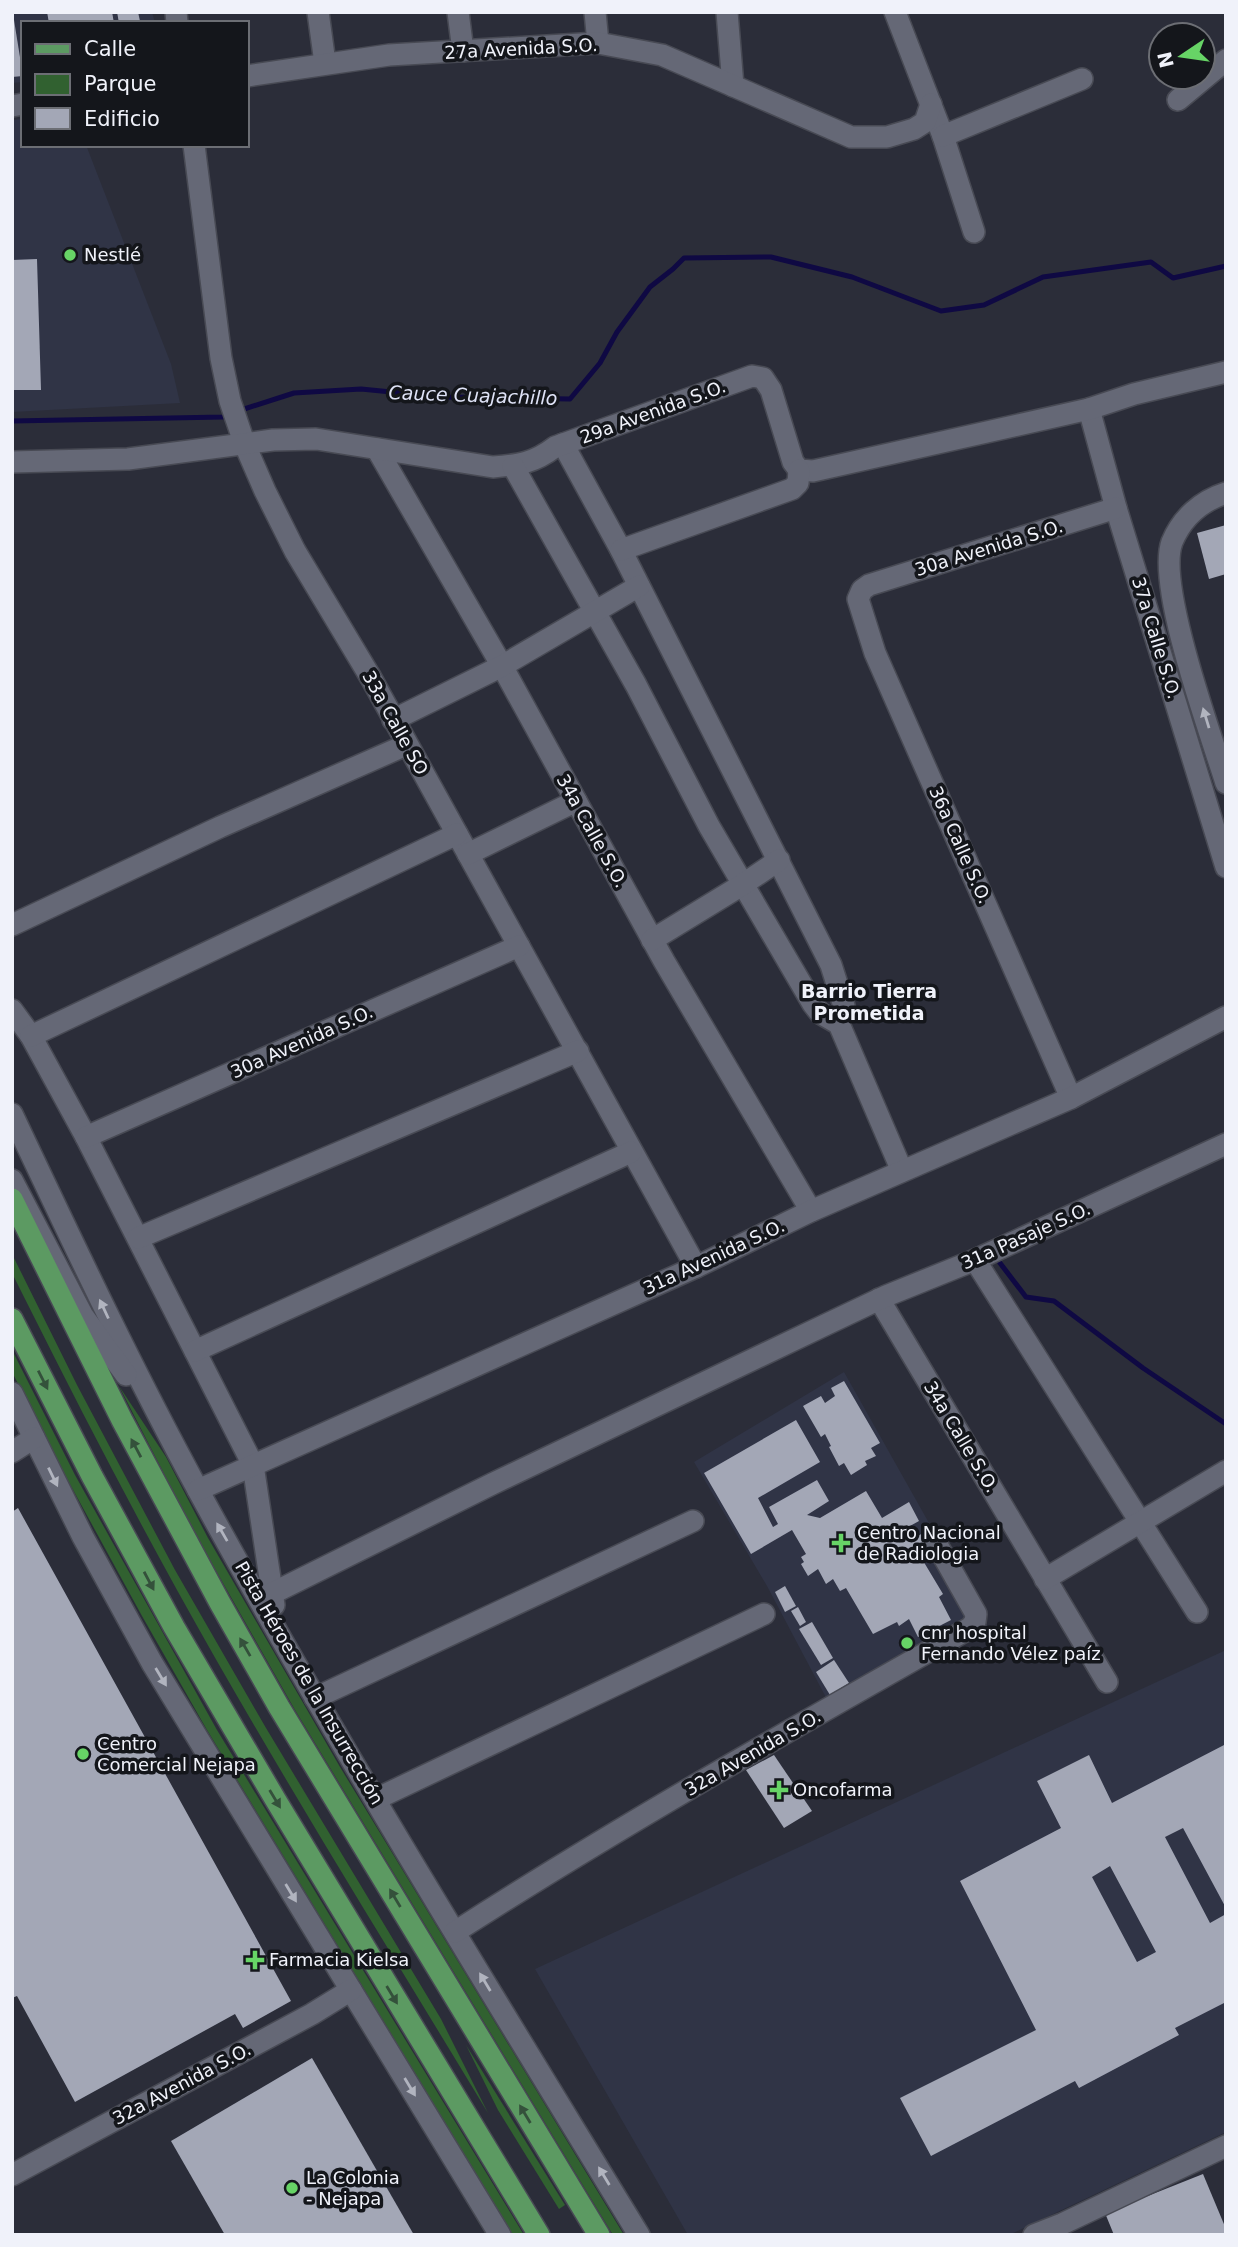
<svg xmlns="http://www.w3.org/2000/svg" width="1238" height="2247" font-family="'DejaVu Sans',sans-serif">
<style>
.built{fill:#303446}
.green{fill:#316130}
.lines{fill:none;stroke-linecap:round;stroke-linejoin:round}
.stream{stroke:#0f0943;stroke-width:5}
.building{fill:#a3a7b6;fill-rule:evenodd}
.minor-casing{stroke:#484a54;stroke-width:24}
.major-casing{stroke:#484a54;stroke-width:24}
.minor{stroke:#656876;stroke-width:21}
.major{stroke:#5c9a62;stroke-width:21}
.oneway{fill:#b1b4bf}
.oneway2{fill:#34513b}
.poi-dot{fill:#67d466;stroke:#14161b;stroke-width:2.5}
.labels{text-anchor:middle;stroke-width:7;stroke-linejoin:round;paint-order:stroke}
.street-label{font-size:18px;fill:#f0f2fa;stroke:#14161b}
.poi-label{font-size:18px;fill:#f0f2fa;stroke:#14161b;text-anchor:start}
.water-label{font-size:19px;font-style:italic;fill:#dfe3f7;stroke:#14161b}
.neighbourhood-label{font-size:19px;font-weight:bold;fill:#f0f2fa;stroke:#14161b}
</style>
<rect width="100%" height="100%" fill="#2b2d39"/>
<g class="built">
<polygon points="12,12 152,12 155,23 23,23 23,82 12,83"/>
<polygon points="23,119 23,145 86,145 171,364 180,403 12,412 12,120"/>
<polygon points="844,1372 987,1626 864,1699 831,1707 767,1586 694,1462"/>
<polygon points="1226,1650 1226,2132 1009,2235 688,2235 535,1969"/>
</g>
<g class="green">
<path d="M12,1254L77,1385L175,1570L266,1728L441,2019L488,2113C383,1939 275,1767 177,1590C124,1494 74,1397 25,1299L12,1273Z"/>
<polygon points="12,1350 75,1475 217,1730 524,2235 513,2235 207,1730 142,1616 66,1477 12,1372"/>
<polygon points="119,1386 166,1457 208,1538 340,1767 624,2235 613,2235 295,1710 194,1532"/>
<polygon points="466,2045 565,2205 559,2209 498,2110"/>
</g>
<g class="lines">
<g class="stream">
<polyline points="238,411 294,393 361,389 442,397 570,399 600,363 617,332 650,287 673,269 684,258 771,257 852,277 941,311 984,305 1043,277 1151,262 1173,278 1226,266"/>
<polyline points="12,421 223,417 229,414"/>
<polyline points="1000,1263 1026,1297 1054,1301 1143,1368 1226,1424"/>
</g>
</g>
<g class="building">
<polygon points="47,12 112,12 114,23 49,23"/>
<polygon points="117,12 138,12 140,21 119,23"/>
<polygon points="14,20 23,76 12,77 12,21"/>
<polygon points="37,259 41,390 12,390 12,260"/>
<polygon points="1226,525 1226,574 1209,579 1197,533"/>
<polygon points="844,1381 880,1443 871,1448 876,1456 865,1461 867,1465 851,1475 844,1463 839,1466 829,1447 831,1446 825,1434 821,1437 803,1406 821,1396 825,1403 835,1396 831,1388"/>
<polygon points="796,1420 820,1462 758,1498 773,1527 778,1524 769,1507 817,1480 829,1501 807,1515 820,1518 866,1491 882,1518 909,1502 919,1521 910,1526 916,1537 923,1533 929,1542 916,1549 943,1594 939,1597 951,1620 918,1637 909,1619 899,1626 897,1622 873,1634 846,1588 840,1591 833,1579 826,1584 818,1569 808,1576 801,1564 804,1562 801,1557 806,1554 792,1530 751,1554 704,1473"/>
<polygon points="18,1508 291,2001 243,2028 235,2014 75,2102 17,1996 12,1998 12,1512"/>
<polygon points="785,1586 796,1606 785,1612 775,1592"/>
<polygon points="798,1607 806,1622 800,1626 791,1611"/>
<polygon points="812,1622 833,1658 821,1665 799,1629"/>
<polygon points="834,1660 849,1683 830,1695 816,1672"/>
<path d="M1226,1744V1908L1183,1828L1165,1837L1210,1923L1226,1914V2002L1175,2028L1179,2035L1079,2088L1075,2081L931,2156L900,2098L1036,2030L960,1881L1061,1828L1037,1781L1089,1755L1112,1803ZM1110,1866L1156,1952L1137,1962L1092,1877Z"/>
<polygon points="774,1755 812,1811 784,1828 746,1770"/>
<polygon points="312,2058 414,2235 225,2235 171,2141"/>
<polygon points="1203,2174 1226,2229 1226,2235 1114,2235 1105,2213"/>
</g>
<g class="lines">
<defs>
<g id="minor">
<polyline points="176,12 177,23"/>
<polyline points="318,12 325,63"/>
<polyline points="458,12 463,51"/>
<polyline points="595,12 598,43"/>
<polyline points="727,12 733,86"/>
<polyline points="895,12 943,136 974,232"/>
<polyline points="247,76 389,55 598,43 662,55 851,137 887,137 914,129 925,122 931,104"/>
<polyline points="1178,100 1226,60"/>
<polyline points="12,106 23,104"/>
<polyline points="943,136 1082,79"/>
<polyline points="194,145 221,358 230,401 245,445 265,491 295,551 371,678 696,1267"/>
<polyline points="1089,409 1116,508 1226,867"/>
<polyline points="563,444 621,550 831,965 844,1006 839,1024"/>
<polyline points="377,449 502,666 664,961 811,1211"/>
<path d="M12,462L128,459L273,440L316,439L493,467C519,465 534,463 555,447L752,376L763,378L771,390L793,462L799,470L813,471L1089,409L1134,394L1226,372"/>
<polyline points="513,466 636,685 709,826 813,1004 820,1013 839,1024 902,1171"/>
<path d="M1226,493C1201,501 1182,518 1172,542C1156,585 1211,735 1226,783"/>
<polyline points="621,550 792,489 798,483 799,470"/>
<polyline points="393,720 502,666 639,586"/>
<polyline points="468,854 576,801"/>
<polyline points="12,925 220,827 406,745"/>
<polyline points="652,940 742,885 779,860"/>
<polyline points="12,1010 31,1036 86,1137 253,1465 274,1605"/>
<polyline points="31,1036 457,834"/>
<polyline points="1071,1098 875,653 858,599 862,590 869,585 1116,508"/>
<path d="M12,1114C72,1241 131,1367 198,1490C336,1743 489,1989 639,2235"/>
<polyline points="86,1137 519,946"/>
<polyline points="12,1180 83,1316 126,1375"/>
<polyline points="138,1238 578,1051"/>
<polyline points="975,1260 1197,1612"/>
<polyline points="879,1299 1107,1682"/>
<polyline points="195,1351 631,1152"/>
<polyline points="12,1393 83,1537 152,1663 500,2235"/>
<polyline points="12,1452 34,1438"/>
<polyline points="198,1490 696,1267 811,1211 1071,1098 1226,1017"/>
<polyline points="1045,1579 1226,1471"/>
<polyline points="273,1593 492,1484 825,1325 886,1296 975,1260 1226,1144"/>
<polyline points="315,1698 693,1521"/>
<polyline points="376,1799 764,1614"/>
<path d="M455,1932C623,1824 797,1726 970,1628L975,1622L976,1614L936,1543"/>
<polyline points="12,2175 312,2014 351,1990"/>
<polyline points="1034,2235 1062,2224 1226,2146"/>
</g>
<g id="major">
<polyline points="12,1199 122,1420 220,1603 279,1707 599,2235"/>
<polyline points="12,1319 92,1476 174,1627 275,1799 539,2235"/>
</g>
</defs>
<use href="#minor" class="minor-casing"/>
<use href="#major" class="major-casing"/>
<use href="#minor" class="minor"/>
<use href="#major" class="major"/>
</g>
<defs><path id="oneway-solid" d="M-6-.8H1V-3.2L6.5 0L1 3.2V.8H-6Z" transform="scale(1.75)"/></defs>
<g class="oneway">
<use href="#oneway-solid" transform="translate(1206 718) rotate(-107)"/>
<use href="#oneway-solid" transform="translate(104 1309) rotate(-115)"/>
<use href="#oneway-solid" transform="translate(53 1477) rotate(64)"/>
<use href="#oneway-solid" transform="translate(222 1532) rotate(-120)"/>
<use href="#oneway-solid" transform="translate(161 1677) rotate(59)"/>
<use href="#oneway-solid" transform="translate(291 1893) rotate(59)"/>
<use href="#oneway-solid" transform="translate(485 1982) rotate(-121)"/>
<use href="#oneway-solid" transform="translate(410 2087) rotate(59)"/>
<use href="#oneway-solid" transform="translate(604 2176) rotate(-121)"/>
</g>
<g class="oneway2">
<use href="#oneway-solid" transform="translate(43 1380) rotate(63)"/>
<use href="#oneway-solid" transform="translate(136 1448) rotate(-118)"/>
<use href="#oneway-solid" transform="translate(149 1581) rotate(62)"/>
<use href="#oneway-solid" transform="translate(245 1647) rotate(-120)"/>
<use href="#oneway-solid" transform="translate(275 1799) rotate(59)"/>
<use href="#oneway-solid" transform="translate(395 1898) rotate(-121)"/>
<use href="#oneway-solid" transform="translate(392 1995) rotate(59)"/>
<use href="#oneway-solid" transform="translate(525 2114) rotate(-121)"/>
</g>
<g class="poi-dot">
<circle cx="70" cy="255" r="7"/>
<path d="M837.5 1532.5h7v7h7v7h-7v7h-7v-7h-7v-7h7z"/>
<circle cx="907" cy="1643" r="7"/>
<circle cx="83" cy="1754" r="7"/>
<path d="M775.5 1779.5h7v7h7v7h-7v7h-7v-7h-7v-7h7z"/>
<path d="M251.5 1949.5h7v7h7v7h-7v7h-7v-7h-7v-7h7z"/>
<circle cx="292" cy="2188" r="7"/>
</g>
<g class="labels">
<g class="street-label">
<text transform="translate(521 49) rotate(-3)" y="6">27a Avenida S.O.</text>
<text transform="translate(653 412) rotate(-20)" y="6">29a Avenida S.O.</text>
<text transform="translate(989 548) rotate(-17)" y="6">30a Avenida S.O.</text>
<text transform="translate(1156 638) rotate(73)" y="6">37a Calle S.O.</text>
<text transform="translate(395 723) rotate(61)" y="6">33a Calle SO</text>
<text transform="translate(592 831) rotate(61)" y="6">34a Calle S.O.</text>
<text transform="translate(960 845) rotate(66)" y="6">36a Calle S.O.</text>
<text transform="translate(302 1042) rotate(-24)" y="6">30a Avenida S.O.</text>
<text transform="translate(1026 1236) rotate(-24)" y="6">31a Pasaje S.O.</text>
<text transform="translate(714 1257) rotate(-25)" y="6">31a Avenida S.O.</text>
<text transform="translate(961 1437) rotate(59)" y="6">34a Calle S.O.</text>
<text transform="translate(309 1683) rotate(60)" y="6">Pista Héroes de la Insurrección</text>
<text transform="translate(753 1753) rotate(-30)" y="6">32a Avenida S.O.</text>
<text transform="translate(182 2084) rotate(-28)" y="6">32a Avenida S.O.</text>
</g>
<g class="poi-label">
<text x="84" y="261">Nestlé</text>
<text x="857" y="1539">Centro Nacional<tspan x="857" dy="21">de Radiologia</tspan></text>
<text x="921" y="1639">cnr hospital<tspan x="921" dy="21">Fernando Vélez paíz</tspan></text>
<text x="97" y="1750">Centro<tspan x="97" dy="21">Comercial Nejapa</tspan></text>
<text x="793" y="1796">Oncofarma</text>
<text x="269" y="1966">Farmacia Kielsa</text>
<text x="306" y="2184">La Colonia<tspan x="306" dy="21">- Nejapa</tspan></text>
</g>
<g class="water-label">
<text transform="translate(473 395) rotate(2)" y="7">Cauce Cuajachillo</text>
</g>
<g class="neighbourhood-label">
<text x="869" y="998">Barrio Tierra<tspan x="869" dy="22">Prometida</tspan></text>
</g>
</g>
<rect width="1238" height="2247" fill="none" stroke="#f0f2fa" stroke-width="28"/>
<rect x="21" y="21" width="228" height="126" fill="#14161b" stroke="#6c6e74" stroke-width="2"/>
<rect x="35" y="44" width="35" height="10" fill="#5c9a62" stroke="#6c6e74" stroke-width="2"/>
<text x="84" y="56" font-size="21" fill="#f0f2fa">Calle</text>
<rect x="35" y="74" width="35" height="21" fill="#316130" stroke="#6c6e74" stroke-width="2"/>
<text x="84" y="91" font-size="21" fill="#f0f2fa">Parque</text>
<rect x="35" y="108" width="35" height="21" fill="#a3a7b6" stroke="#6c6e74" stroke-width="2"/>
<text x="84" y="126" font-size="21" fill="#f0f2fa">Edificio</text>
<g transform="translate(1182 56) rotate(257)"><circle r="33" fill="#14161b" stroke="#6c6e74" stroke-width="2"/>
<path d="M0-5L12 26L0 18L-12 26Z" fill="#67d466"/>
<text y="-10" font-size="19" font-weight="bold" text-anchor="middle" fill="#f0f2fa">N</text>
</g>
</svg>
